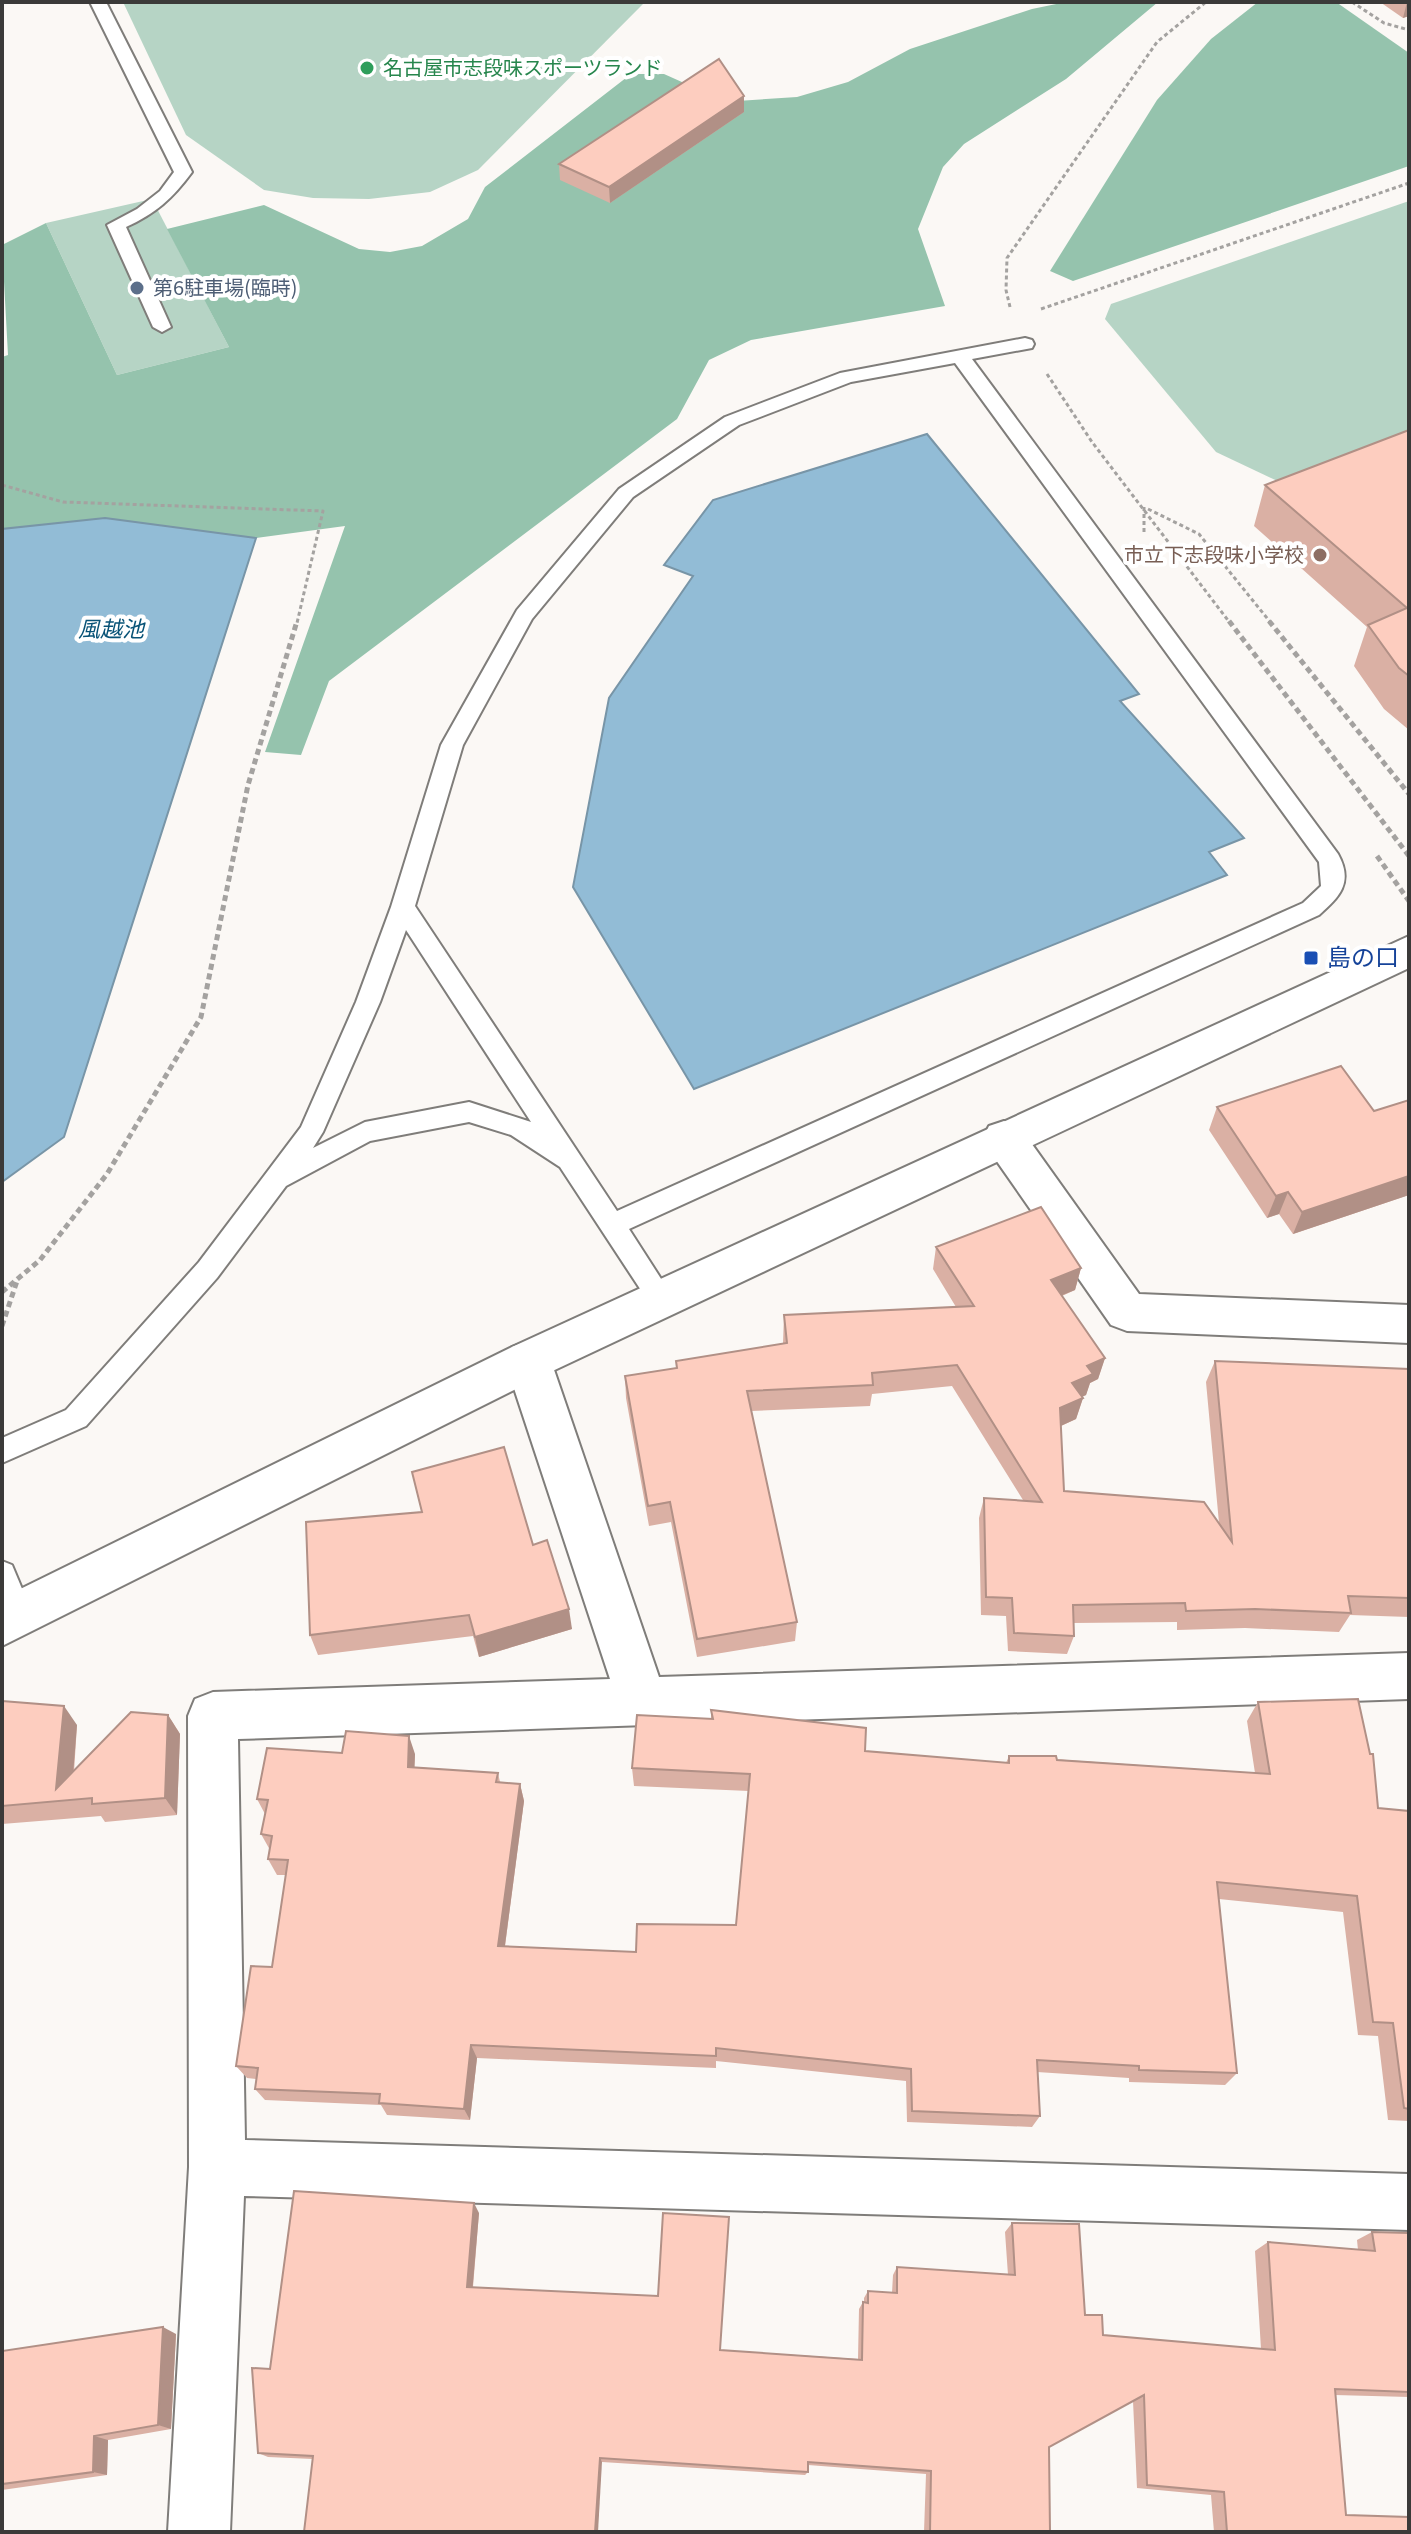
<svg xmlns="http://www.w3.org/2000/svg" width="1411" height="2534" font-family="Georgia,'Noto Sans JP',serif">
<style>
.green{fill:#b6d4c5}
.forest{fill:#95c3ad}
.water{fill:#92bcd6;stroke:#7895a7;stroke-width:2}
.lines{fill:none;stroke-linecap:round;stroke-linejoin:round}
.lane-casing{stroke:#7f7d7a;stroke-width:4}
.street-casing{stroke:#7f7d7a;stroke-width:4}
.secondary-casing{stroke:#7f7d7a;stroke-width:4}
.path-far1{stroke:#a4a2a0;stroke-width:3;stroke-dasharray:4 3;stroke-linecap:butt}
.path{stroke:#a4a2a0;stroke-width:5;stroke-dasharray:6 4;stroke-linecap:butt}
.lane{fill:#fff;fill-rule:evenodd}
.street{fill:#fff;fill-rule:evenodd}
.secondary{fill:#fff;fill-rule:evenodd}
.wall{fill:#dab0a4}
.shaded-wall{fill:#b19086}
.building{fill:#fdcdbf;stroke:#b19086;stroke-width:2}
.leisure-dot{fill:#2e9e5b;stroke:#fff;stroke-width:3}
.service-dot{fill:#5c6f8a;stroke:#fff;stroke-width:3}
.education-dot{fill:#8d6e63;stroke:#fff;stroke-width:3}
.transit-dot{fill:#1a4fb4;stroke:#fff;stroke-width:3}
.labels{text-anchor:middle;stroke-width:8;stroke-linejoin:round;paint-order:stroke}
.far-leisure-label{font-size:20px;fill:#27864d;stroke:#fff;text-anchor:start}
.far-service-label{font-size:20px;fill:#4e5e75;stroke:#fff;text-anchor:start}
.far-education-label{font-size:20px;fill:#785e54;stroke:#fff;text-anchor:end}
.far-water-label{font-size:22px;font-style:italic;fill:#085377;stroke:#fff}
.transit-label{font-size:24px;fill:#164399;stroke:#fff;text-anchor:start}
</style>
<rect width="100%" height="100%" fill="#fbf8f5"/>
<g class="green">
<polygon points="123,2 645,2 478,170 430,192 369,199 313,198 264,190 186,135"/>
<polygon points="152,199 229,347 117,375 46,223"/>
<polygon points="1409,201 1409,438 1286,485 1216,452 1105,319 1111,304"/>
</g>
<g class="forest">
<polygon points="1066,2 1158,2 1066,79 964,144 943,167 918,229 945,306 751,340 709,360 677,419 329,681 301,755 265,752 345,526 256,538 105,518 2,529 2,357 8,355 2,245 46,223 117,375 229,347 167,229 264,205 359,249 390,252 422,246 468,219 485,187 631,74 664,74 711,95 737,101 797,97 848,82 910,49 1032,9"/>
<polygon points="1258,2 1336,2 1409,53 1409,166 1073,281 1050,271 1157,100 1211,39"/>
</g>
<g class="water">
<polygon points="927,434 1139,694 1120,701 1244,838 1209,852 1227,875 694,1089 573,887 609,698 693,576 664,565 713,500"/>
<polygon points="105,518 256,538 64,1137 2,1182 2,529"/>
</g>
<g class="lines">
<defs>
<g id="lane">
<path d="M90,2H106L192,172C173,198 155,214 126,227L171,327L162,332L153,327L107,225L137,209L160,191L174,172Z"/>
<path d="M1025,338L1032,340L1034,344L1032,348L972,359L1338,854C1354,883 1339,897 1319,915L629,1229L674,1299L670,1307L661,1310L652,1307L560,1167L511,1135L469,1122L370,1141L286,1186L217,1278L86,1426L2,1463V1438L66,1410L199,1262L301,1127L356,1002L391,907L441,745L517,610L619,489L725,417L840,373ZM955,363L1319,862L1321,886L1303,903L617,1211L415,906L463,745L532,619L633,497L739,425L851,382ZM406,930L531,1122L469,1102L365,1122L313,1148L323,1132L380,1002Z"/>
<polygon points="2,1561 12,1565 33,1615 29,1624 19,1628 9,1624 2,1609"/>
</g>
<g id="street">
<polygon points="1004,1121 1019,1126 1139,1294 1409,1305 1409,1343 1127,1331 1111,1325 989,1150 983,1138 989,1126"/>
<polygon points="528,1341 544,1347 551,1361 659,1677 1409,1653 1409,1699 238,1739 245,2140 1409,2174 1409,2230 244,2196 230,2532 168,2532 189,2167 188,1716 195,1699 213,1692 610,1679 505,1361 512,1347"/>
</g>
<polygon id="secondary" points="1409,936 1409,968 544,1375 2,1646 2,1598 512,1347"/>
</defs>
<use href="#lane" class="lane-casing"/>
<use href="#street" class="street-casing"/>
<use href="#secondary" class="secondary-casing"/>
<g class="path-far1">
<polyline points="1352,2 1384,23 1409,30"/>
<polyline points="1010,307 1006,290 1007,258 1157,42 1206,2"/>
<polyline points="1041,309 1409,183"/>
<polyline points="1047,374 1092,442 1230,623"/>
<polyline points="2,485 63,502 323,511 297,623"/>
<polyline points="1144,507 1144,533"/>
<polyline points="1148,509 1199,534 1271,623"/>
</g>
<g class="path">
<polyline points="1229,621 1409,856"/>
<polyline points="1269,621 1409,794"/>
<polyline points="1377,856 1409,901"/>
<polyline points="2,1292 40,1260 107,1174 201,1017 248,785 297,621"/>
<polyline points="2,1326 17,1281"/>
</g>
<use href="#lane" class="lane"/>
<use href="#street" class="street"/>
<use href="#secondary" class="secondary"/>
</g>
<g class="wall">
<polygon points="1380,2 1409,2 1409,16 1403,18"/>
<polygon points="744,96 744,112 610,203 560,180 559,164"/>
<polygon points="1409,430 1409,730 1384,709 1354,666 1367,627 1254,526 1265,485"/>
<polygon points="1409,1100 1409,1195 1293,1234 1279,1214 1267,1218 1209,1130 1217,1107 1374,1111"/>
<polygon points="936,1247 1081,1268 1075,1290 1062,1296 1105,1358 1098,1379 1090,1383 1086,1395 1082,1397 1083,1398 1076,1419 1061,1426 1064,1491 1219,1523 1206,1382 1215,1361 1409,1369 1409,1617 1350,1615 1339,1632 1245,1628 1177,1630 1177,1622 1073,1623 1074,1636 1067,1654 1008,1651 1006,1616 981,1615 979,1518 984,1498 1023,1500 952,1386 872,1394 870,1406 751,1411 797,1622 795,1641 697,1657 671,1522 649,1526 626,1398 625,1376 676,1368 783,1343 784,1315 956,1307 933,1269"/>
<polygon points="533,1545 572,1629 479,1657 473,1636 318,1655 310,1635"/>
<polygon points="2,1701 77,1725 74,1772 168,1715 180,1734 177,1815 105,1822 101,1816 2,1824"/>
<polygon points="1258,1702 1378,1808 1409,1811 1409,2121 1388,2120 1378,2036 1358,2035 1343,1912 1219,1899 1237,2073 1225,2085 1129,2082 1129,2078 1037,2072 1040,2116 1032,2127 907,2122 906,2081 716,2061 716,2068 477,2058 470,2120 387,2115 381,2105 265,2100 255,2089 256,2079 247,2078 236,2066 272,1967 286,1875 277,1875 268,1859 270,1850 261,1834 265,1814 257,1799 342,1753 415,1754 414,1767 498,1773 500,1782 520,1784 524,1801 505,1946 636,1952 736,1925 749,1791 634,1786 632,1768 711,1719 711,1710 865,1751 1006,1763 1009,1756 1255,1773 1247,1721"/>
<polygon points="479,2213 473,2287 720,2350 858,2359 859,2309 863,2302 864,2302 864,2298 868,2291 892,2293 893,2275 897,2267 1008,2275 1005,2232 1012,2223 1103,2335 1261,2349 1255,2251 1268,2242 1358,2250 1357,2240 1372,2232 1409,2233 1409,2397 1335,2395 1346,2515 1409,2532 1214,2532 1211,2495 1137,2488 1133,2401 1049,2447 1050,2532 924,2532 926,2474 808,2465 808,2472 805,2475 602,2462 313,2459 268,2457 258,2453 270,2369"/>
<polygon points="176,2334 171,2429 108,2440 107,2475 2,2490 2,2351"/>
</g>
<g class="shaded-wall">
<polygon points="1407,2 1409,2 1409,16 1403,18"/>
<polygon points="744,96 744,112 610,203 609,187"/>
<polygon points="1409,1176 1409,1195 1293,1234 1302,1212"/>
<polygon points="1288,1192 1279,1214 1267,1218 1276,1196"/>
<polygon points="1081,1268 1075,1290 1045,1302 1051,1280"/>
<polygon points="1105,1358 1098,1379 1090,1383 1086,1395 1065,1404 1072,1383 1087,1366"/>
<polygon points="1083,1398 1076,1419 1054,1429 1060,1408"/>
<polygon points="569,1609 572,1629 479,1657 475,1637"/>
<polygon points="64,1706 77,1725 71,1800 56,1789"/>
<polygon points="168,1715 180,1734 177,1815 165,1798"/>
<polygon points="409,1736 415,1754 414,1784 408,1767"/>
<polygon points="520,1784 524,1801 503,1960 498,1946"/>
<polygon points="471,2045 477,2058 470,2120 464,2109"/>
<polygon points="474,2203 479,2213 472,2294 467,2287"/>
<polygon points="163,2327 176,2334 171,2429 158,2425"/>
<polygon points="94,2436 108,2440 107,2475 93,2472"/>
<polygon points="600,2458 602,2462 598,2532 595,2532"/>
</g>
<g class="building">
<polygon points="719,59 744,96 609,187 559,164"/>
<polygon points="1409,430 1409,676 1399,668 1368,625 1407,608 1265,485"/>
<polygon points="1341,1066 1374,1111 1409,1100 1409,1176 1302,1212 1288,1192 1276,1196 1217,1107"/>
<polygon points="1041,1207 1081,1268 1051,1280 1105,1358 1087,1366 1093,1374 1072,1383 1083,1398 1060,1408 1064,1491 1204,1502 1232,1542 1215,1361 1409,1369 1409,1598 1348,1596 1351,1613 1255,1609 1186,1611 1185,1603 1073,1605 1074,1636 1014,1633 1012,1598 986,1597 984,1498 1042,1502 957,1365 872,1373 873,1385 747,1391 797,1622 697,1639 670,1502 648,1506 625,1376 677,1368 676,1361 787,1343 784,1315 974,1306 936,1247"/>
<polygon points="504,1447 533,1545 547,1540 569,1609 475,1637 469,1615 310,1635 306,1522 422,1512 412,1472"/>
<polygon points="1358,1699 1370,1754 1373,1754 1378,1808 1409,1811 1409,2109 1404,2108 1393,2023 1373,2022 1357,1896 1217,1882 1237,2073 1139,2070 1139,2066 1037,2060 1040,2116 912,2111 911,2069 716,2048 716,2056 471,2045 464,2109 379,2103 380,2094 255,2089 258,2068 236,2066 251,1966 272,1967 288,1860 268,1859 272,1836 261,1834 268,1800 257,1799 267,1748 342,1753 346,1731 409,1736 408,1767 498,1773 496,1782 520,1784 498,1946 636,1952 637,1924 736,1925 750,1774 632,1768 637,1715 713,1719 711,1710 866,1728 865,1751 1009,1763 1009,1756 1056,1756 1057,1760 1270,1774 1258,1702"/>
<polygon points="2,1701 64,1706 56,1789 131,1712 168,1715 165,1798 92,1804 92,1798 2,1806"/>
<polygon points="294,2191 474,2203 467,2287 658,2296 663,2213 729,2217 720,2350 862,2360 863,2302 868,2303 868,2291 897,2293 897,2267 1015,2275 1012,2223 1079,2224 1085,2315 1102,2315 1103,2335 1275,2350 1268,2242 1375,2251 1372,2232 1409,2233 1409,2392 1335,2389 1346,2515 1409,2517 1409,2532 1227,2532 1224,2492 1147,2485 1144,2395 1049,2447 1050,2532 930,2532 931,2471 808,2462 808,2472 600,2458 595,2532 304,2532 313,2456 258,2453 252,2368 270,2369"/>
<polygon points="163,2327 158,2425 94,2436 93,2472 2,2484 2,2351"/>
</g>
<circle class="leisure-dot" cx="367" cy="68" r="8"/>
<circle class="service-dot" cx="137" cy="288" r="8"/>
<circle class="education-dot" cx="1320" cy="555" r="8"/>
<rect class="transit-dot" x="1303" y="950" width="16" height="16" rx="4"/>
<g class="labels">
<g class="far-leisure-label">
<text x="383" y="75">名古屋市志段味スポーツランド</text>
</g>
<g class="far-service-label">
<text x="153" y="295">第6駐車場(臨時)</text>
</g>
<g class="far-education-label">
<text x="1304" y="562">市立下志段味小学校</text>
</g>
<g class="far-water-label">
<text x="111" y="637">風越池</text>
</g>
<g class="transit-label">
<text x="1327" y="966">島の口</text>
</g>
</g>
<rect width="1411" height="2534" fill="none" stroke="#3b3a39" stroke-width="8"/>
</svg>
